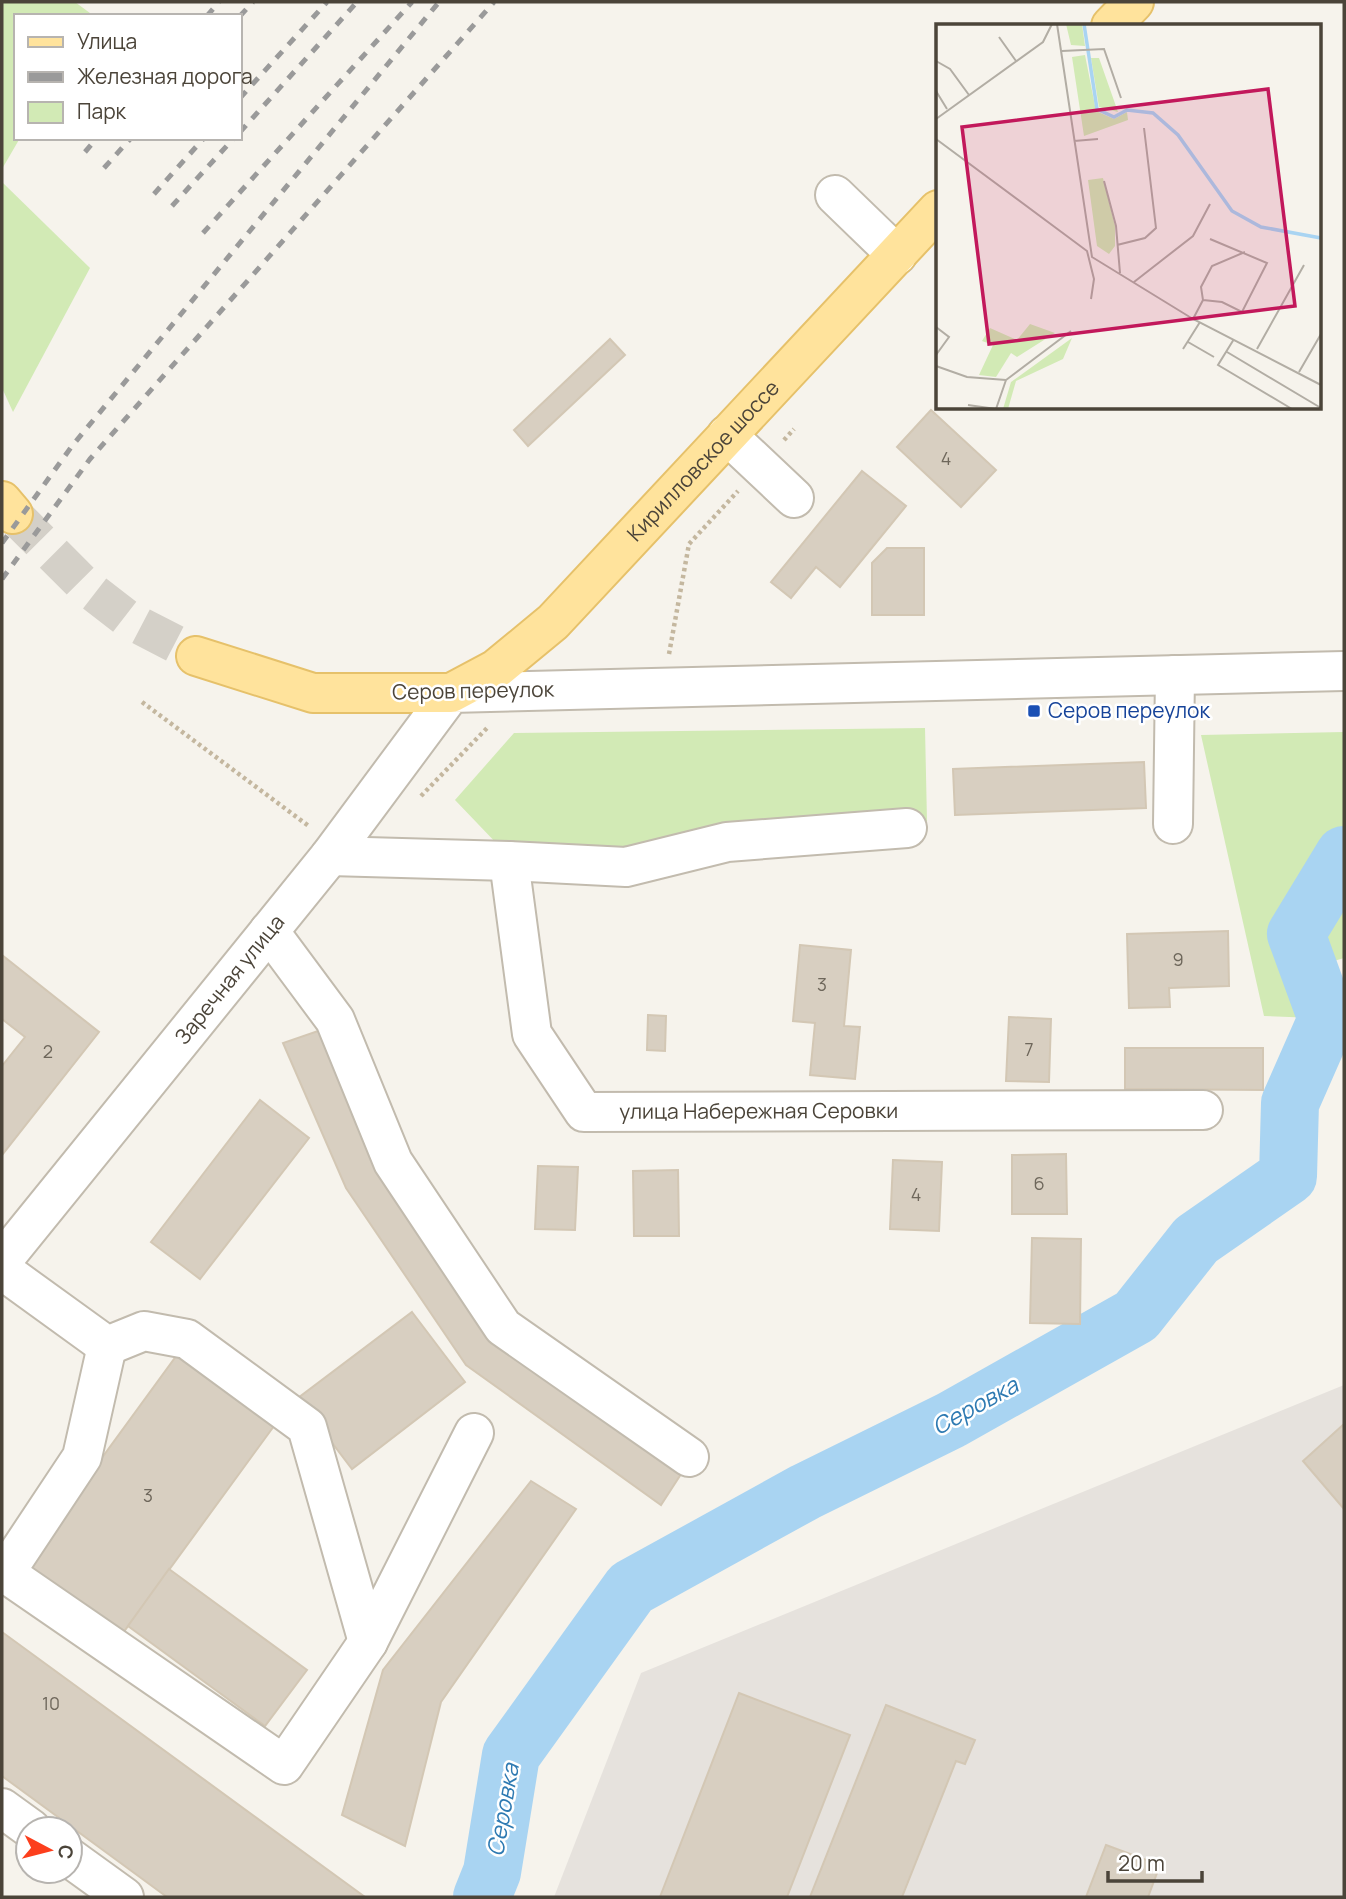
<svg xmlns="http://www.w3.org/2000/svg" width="1346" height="1899" font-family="Manrope,sans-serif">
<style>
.industrial{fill:#e6e2dd}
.green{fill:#d2eab5}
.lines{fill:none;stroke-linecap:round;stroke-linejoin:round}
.river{stroke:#a9d4f2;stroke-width:58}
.building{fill:#d8cfc1;stroke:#d3c7b4;stroke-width:2}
.major-tunnel{stroke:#d4d0c8;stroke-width:38;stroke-dasharray:38 19;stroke-linecap:butt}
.minor-casing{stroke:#c2bbae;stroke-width:42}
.major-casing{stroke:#e6c16a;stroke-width:42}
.path{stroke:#c4b79f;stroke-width:4.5;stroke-dasharray:3.5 3.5;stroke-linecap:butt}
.minor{stroke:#fff;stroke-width:38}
.major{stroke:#ffe39c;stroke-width:38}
.rail{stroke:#9a9a9a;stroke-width:5;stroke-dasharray:9 9;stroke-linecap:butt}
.transit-dot{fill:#1a4fb4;stroke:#fff;stroke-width:2.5}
.labels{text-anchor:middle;stroke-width:5;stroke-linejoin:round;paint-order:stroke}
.number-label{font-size:18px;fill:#6e675b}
.street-label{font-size:21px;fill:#4b4439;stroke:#fff}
.transit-label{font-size:21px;fill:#164399;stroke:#fff;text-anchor:start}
.water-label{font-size:23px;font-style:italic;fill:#2e7ab2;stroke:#fff}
.inset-river{fill:none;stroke:#a9d4f2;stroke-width:3.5}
.inset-road{fill:none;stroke:#b2ada4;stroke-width:2}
.view{fill:#c2185b;fill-opacity:0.15;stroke:#c2185b;stroke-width:3.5}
.inset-edge{fill:none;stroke:#4b4439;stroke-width:3.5}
</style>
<rect width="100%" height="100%" fill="#f6f3ec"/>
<polygon class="industrial" points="1344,1385 1344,1897 554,1897 641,1673"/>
<g class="green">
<polygon points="2,2 75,2 94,16 16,16 16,138 20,138 2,169"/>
<polygon points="2,182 90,268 13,412 2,388"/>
<polygon points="925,728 927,821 721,833 627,859 500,847 455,800 514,733"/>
<polygon points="1344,732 1344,828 1342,829 1278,932 1315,1018 1264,1016 1201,735"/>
<polygon points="1344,881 1344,958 1317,966 1309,938"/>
</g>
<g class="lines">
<polyline class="river" points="482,1897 492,1872 511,1755 631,1588 805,1492 951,1420 1136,1316 1196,1240 1288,1176 1290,1103 1327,1019 1296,934 1344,855"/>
</g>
<g class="building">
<polygon points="610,339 625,355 528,446 514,430"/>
<polygon points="931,410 996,470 961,507 897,447"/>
<polygon points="862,471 906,506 840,587 816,567 791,598 771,582"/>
<polygon points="887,548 924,548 924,615 872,615 872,563"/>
<polygon points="1144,762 1146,808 955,815 953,769"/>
<polygon points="1228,931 1229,986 1169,988 1170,1007 1129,1008 1127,934"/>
<polygon points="800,945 851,950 844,1026 860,1027 855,1079 810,1075 815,1023 793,1021"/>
<polygon points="2,955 99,1032 2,1155 2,1066 25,1037 2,1019"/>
<polygon points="648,1015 666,1016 665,1051 647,1050"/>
<polygon points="1009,1017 1051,1019 1049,1082 1006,1081"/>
<polygon points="321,1030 487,1336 683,1471 661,1505 466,1365 346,1188 283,1043"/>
<polygon points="1125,1048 1263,1048 1263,1090 1125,1089"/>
<polygon points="260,1100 309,1138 200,1279 151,1242"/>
<polygon points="1066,1154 1067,1214 1012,1214 1012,1155"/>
<polygon points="893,1160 942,1162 939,1231 890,1229"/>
<polygon points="538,1166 578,1167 575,1230 535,1229"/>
<polygon points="678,1170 679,1236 634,1236 633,1171"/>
<polygon points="1032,1238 1081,1239 1080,1324 1030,1323"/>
<polygon points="412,1312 465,1382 352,1469 298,1398"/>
<polygon points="177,1355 274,1426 120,1637 23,1566"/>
<polygon points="1344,1424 1344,1509 1303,1461"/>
<polygon points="531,1481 576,1509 441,1702 405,1846 342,1815 383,1670"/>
<polygon points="169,1569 307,1670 265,1726 128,1626"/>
<polygon points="2,1632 365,1897 167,1897 2,1776"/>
<polygon points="739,1693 850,1735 787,1897 660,1897"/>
<polygon points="886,1705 975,1740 965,1764 956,1761 902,1897 810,1897"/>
<polygon points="1106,1845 1160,1865 1148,1897 1086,1897"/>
</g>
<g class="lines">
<polyline class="major-tunnel" points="13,514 85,586 129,620 183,648"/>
<defs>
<g id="minor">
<polyline points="835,195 897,255"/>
<polyline points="727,435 794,498"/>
<polyline points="1173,824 1175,675"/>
<polyline points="330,856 509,861 626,867 727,842 907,828"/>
<path id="s1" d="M509,861L532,1034L584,1112L1203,1110"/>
<polyline points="269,931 335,1020 393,1162 503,1327 689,1457"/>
<path id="s2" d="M2,1261L330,856L451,693L1344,671"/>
<polyline points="2,1270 107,1346 144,1331 187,1339 307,1427 368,1642"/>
<polyline points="107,1346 82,1457 5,1573 284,1765 368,1642 474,1433"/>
<polyline points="2,1808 31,1829"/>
<polyline points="70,1858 124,1897"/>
</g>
<g id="major">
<polyline points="1111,26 1134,2"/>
<polyline points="2,501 13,514"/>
<path id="s3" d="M196,656L313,693H451L496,669L553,622L938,210"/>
</g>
</defs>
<use href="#minor" class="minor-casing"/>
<use href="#major" class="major-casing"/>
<g class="path">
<polyline points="784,440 794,429"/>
<polyline points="669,654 689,544 738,491"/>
<polyline points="142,702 310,827"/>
<polyline points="421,796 488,727"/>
</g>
<use href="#minor" class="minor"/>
<use href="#major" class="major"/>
<g class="rail">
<polyline points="207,16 219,2"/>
<polyline points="240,16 253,2"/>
<polyline points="240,98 327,2"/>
<polyline points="240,132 357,2"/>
<polyline points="85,152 97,138"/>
<polyline points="104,168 131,138"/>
<polyline points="154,194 204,138"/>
<polyline points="172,206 234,138"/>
<polyline points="203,233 412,2"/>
<polyline points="2,543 72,446 439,2"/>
<polyline points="2,579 90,459 494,2"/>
</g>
</g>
<rect class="transit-dot" x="1027" y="704" width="14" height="14" rx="3.5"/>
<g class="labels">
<g class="number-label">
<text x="946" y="465">4</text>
<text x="1178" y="966">9</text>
<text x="822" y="991">3</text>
<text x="1029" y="1056">7</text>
<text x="48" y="1058">2</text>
<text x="1039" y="1190">6</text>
<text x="916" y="1201">4</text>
<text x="148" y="1502">3</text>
<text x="51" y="1710">10</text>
</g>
<g class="street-label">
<text dy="7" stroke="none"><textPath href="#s3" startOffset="606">Кирилловское шоссе</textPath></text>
<text transform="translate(473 691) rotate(-1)" y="7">Серов переулок</text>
<text dy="7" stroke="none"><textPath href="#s2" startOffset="362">Заречная улица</textPath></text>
<text dy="7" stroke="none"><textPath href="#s1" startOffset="443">улица Набережная Серовки</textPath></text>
</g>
<g class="transit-label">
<text x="1048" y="718">Серов переулок</text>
</g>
<g class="water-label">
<text transform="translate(975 1406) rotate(-29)" y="8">Серовка</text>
<text transform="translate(503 1810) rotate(-80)" y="8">Серовка</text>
</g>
</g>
<g transform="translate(936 24)">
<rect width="385" height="385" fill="#f6f3ec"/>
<path d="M130,0H146L149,22L135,21ZM149,31L160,87L178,95L191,88L192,96L148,112L136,33ZM155,34H163L182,88L163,83ZM167,154L179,202V222L173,230L161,222L152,156ZM94,300L119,309L81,333L75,329L60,353L43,351L57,321L46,317L54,304L81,316ZM136,314L127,335L80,357L72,385H67L75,358Z" fill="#d2eab5"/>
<path class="inset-river" d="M148,0L161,85L178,93L191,86L217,89L242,111L296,187L325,203L385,214"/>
<path class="inset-road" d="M121,0L156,233L257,295L385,361M63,13L80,37M126,27L168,25L185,74M0,37L14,45L33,71M0,67L11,85M0,95L107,18L116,0M0,115L151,227L158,255L155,275M138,117L162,115M168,157L180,202L184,249M181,221L209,214L220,204L208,104M198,258L257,212L274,180M267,276L286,278L306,288L331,239L274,215M257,295L267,276L265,263L276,242L309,228M0,303L13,313L0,331M298,315L282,341L356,385M252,318L278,333M247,325L264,298M321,325L368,241M291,328L385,384M0,342L31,353L70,356M363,348L385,310M32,381L60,385M60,385L70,356L135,307"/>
<path class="view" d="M332,65L359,282L53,320L26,103Z"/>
<rect width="385" height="385" class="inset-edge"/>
</g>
<rect width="1346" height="1899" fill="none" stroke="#4b4439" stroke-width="7"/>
<rect x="14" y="14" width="228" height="126" fill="#ffffff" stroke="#b7b4b0" stroke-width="2"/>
<rect x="28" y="37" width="35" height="10" fill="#ffe39c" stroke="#b7b4b0" stroke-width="2"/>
<text x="77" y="49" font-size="21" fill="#4b4439">Улица</text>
<rect x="28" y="72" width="35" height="10" fill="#9a9a9a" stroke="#b7b4b0" stroke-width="2"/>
<text x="77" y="84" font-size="21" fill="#4b4439">Железная дорога</text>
<rect x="28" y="102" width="35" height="21" fill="#d2eab5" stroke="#b7b4b0" stroke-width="2"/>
<text x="77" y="119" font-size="21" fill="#4b4439">Парк</text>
<g transform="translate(49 1850) rotate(97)"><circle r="33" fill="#ffffff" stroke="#b7b4b0" stroke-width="2"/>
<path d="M0-5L12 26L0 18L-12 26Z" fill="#fc3f1d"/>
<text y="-10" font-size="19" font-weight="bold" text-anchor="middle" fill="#4b4439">С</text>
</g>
<path d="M1108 1871v10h94v-10" fill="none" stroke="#4b4439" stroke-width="3.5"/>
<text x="1118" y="1871" font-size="21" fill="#4b4439" stroke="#ffffff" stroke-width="5" paint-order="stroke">20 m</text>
</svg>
